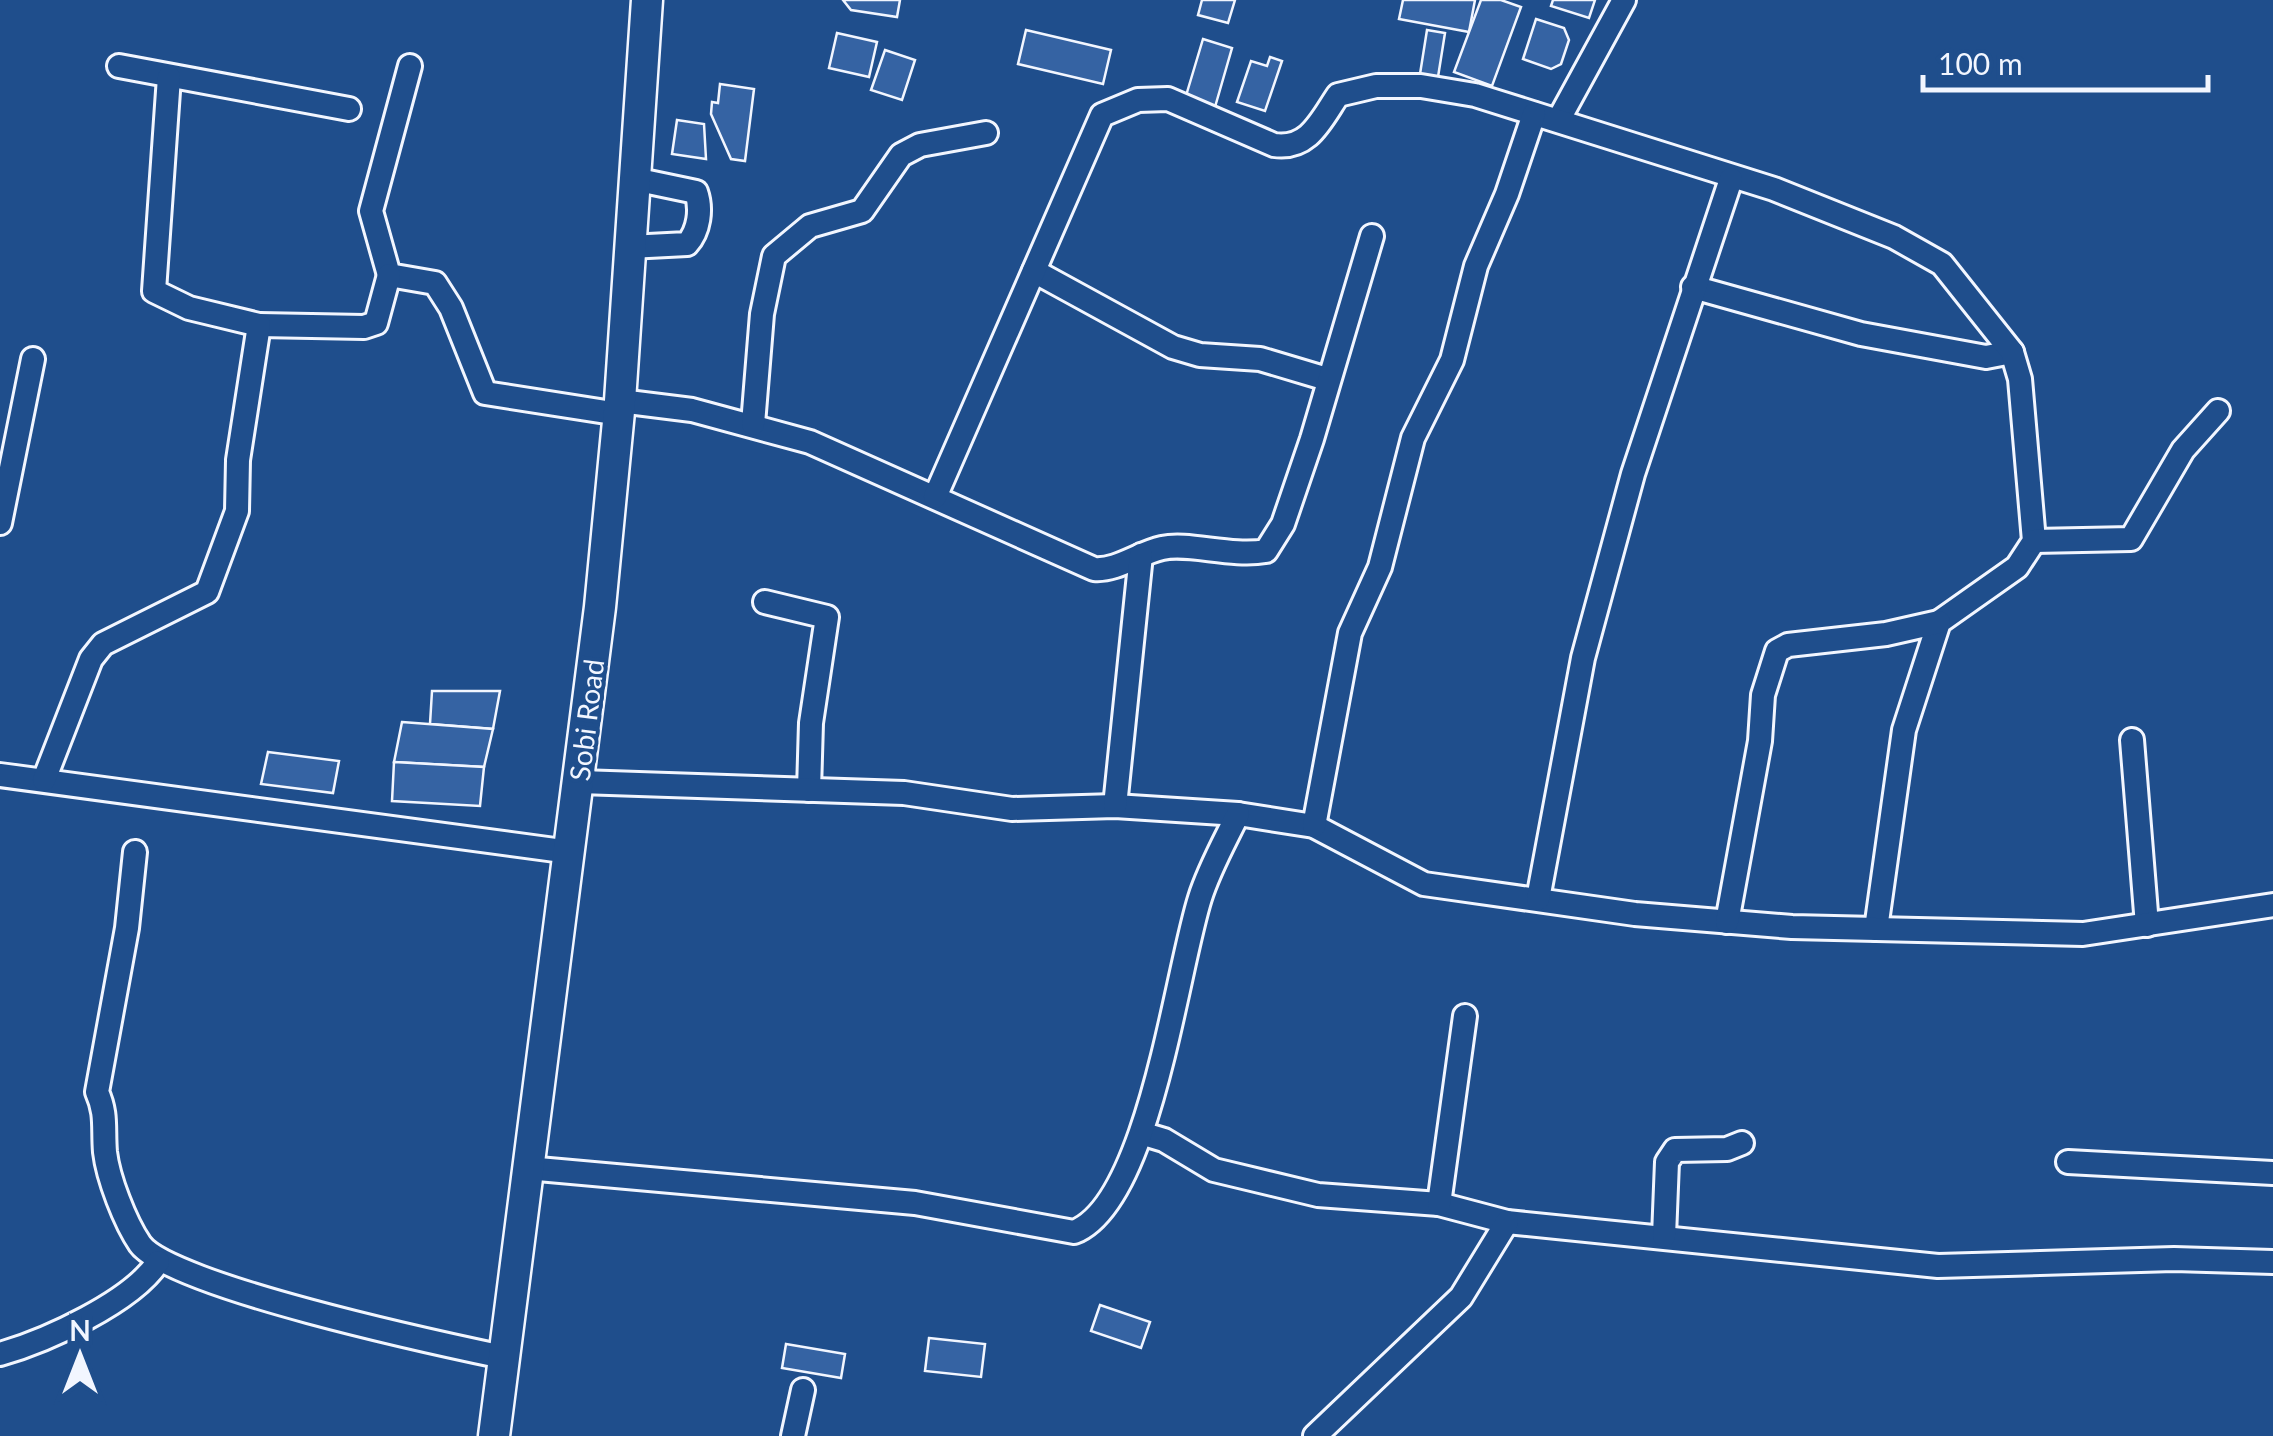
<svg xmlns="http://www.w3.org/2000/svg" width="2273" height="1436" font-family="Lato,sans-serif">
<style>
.building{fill:#3563a3;stroke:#f2f6ff;stroke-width:2.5}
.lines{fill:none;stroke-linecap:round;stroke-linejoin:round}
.minor-casing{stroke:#f2f6ff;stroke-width:28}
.highway-casing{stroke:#f2f6ff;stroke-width:35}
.minor{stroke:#1f4e8c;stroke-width:22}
.highway{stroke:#1f4e8c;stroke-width:30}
.labels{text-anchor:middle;stroke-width:8;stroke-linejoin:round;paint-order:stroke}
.street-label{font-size:28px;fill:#f2f6ff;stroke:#1f4e8c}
</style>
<rect width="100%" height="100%" fill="#1f4e8c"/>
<g class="building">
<polygon points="843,0 900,0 897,17 851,10"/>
<polygon points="1202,0 1235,0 1228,23 1198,15"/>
<polygon points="1403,0 1475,0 1469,32 1399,19"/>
<polygon points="1481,0 1501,0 1521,7 1492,86 1454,72"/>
<polygon points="1553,0 1595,0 1589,18 1551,6"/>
<polygon points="1536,19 1564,28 1569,40 1561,64 1551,69 1523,59"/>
<polygon points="1026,30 1111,50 1103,84 1018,64"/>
<polygon points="1427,30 1445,33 1438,77 1420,74"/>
<polygon points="837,33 877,42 869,77 829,68"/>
<polygon points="1203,39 1232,48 1215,107 1185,99"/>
<polygon points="885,50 915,60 902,100 871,90"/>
<polygon points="1270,57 1282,61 1265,111 1237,102 1251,61 1267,66"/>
<polygon points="720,84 754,89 745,161 731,159 711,114 712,102 718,103"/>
<polygon points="677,120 704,124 706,159 672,154"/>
<polygon points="432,691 500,691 493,729 430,724"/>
<polygon points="402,722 493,729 484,767 394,762"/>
<polygon points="268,752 339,761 333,793 261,784"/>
<polygon points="394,762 484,767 480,806 392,801"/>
<polygon points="1100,1305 1150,1322 1141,1348 1091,1331"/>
<polygon points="929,1338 985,1344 981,1377 925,1371"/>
<polygon points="786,1344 845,1354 841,1378 782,1368"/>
</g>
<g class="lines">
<defs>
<g id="minor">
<polyline points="119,66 349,109"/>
<polyline points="410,66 371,211 389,275 435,283 451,308 485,393 619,414"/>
<polyline points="1559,119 1624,0"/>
<path d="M629,247L687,244C699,231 702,209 696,192L634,179"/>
<polyline points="1034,271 1173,347 1200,355 1260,359 1327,379"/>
<polyline points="1693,287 1861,334 1986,357 2012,352"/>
<polyline points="259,325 364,327 376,323 389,275"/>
<path d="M620,401L692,410L810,442L1094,569C1117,571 1139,553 1162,548C1189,542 1230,557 1266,551L1283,524L1312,439L1372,236"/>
<polyline points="753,424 762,314 774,256 810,226 862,211 901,155 920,145 986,133"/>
<path d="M935,497L1102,115L1138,100L1168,99L1274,145C1309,150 1321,120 1338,95L1376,86H1421L1475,95L1774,189L1894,237L1942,264L2012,352L2020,379L2034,541L2017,567L1939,622L1904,730L1876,929"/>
<polyline points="0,523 33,359"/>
<polyline points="2034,541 2131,539 2183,450 2218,411"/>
<polyline points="765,602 827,617 811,723 809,790"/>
<polyline points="2132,740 2147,925"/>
<polyline points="0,775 570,852"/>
<polyline points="44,780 91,659 103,644 207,592 237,511 238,460 259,325 189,308 154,291 169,77"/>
<polyline points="580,782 904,793 1012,809 1115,806 1238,814 1314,826 1424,884 1635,914 1792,927 2083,934 2273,905"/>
<polyline points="1115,806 1141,555"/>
<polyline points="1314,826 1350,633 1380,567 1413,438 1452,360 1476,266 1507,194 1534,114"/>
<path d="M135,852L127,928L97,1092C107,1114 103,1128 105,1152C108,1178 125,1222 140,1244C170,1286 441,1344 503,1357"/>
<polyline points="1538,899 1583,658 1633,474 1731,179"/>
<polyline points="1727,922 1760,741 1763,695 1777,651 1788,645 1886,634 1939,622"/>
<polyline points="1144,1134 1164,1140 1214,1170 1318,1195 1439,1204 1507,1222 1938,1266 2174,1259 2273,1262"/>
<polyline points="2068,1162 2273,1173"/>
<path d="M527,1168L915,1203L1074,1232C1149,1203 1176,973 1200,898C1209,869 1225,841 1238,814"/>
<polyline points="1439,1204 1465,1016"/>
<polyline points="1664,1236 1667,1162 1675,1150 1727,1149 1742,1143"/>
<path d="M0,1354C46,1341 132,1302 158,1262"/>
<polyline points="793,1436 803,1390"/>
<polyline points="1315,1436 1461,1297 1507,1222"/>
</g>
<polyline id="highway" points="494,1436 600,607 620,401 647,0"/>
</defs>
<use href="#minor" class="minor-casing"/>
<use href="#highway" class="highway-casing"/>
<use href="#minor" class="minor"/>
<use href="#highway" class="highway"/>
</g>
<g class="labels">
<g class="street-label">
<text transform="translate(587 720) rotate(-83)" y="10">Sobi Road</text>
</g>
</g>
<g transform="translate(80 1356)" stroke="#1f4e8c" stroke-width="8" paint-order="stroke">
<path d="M0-8L18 38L0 25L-18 38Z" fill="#f2f6ff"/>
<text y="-15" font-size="28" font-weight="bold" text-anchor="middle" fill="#f2f6ff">N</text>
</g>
<path d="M1923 75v15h285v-15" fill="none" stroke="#f2f6ff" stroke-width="5"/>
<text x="1938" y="75" font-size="30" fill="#f2f6ff" stroke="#1f4e8c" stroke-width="8" paint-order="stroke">100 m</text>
</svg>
